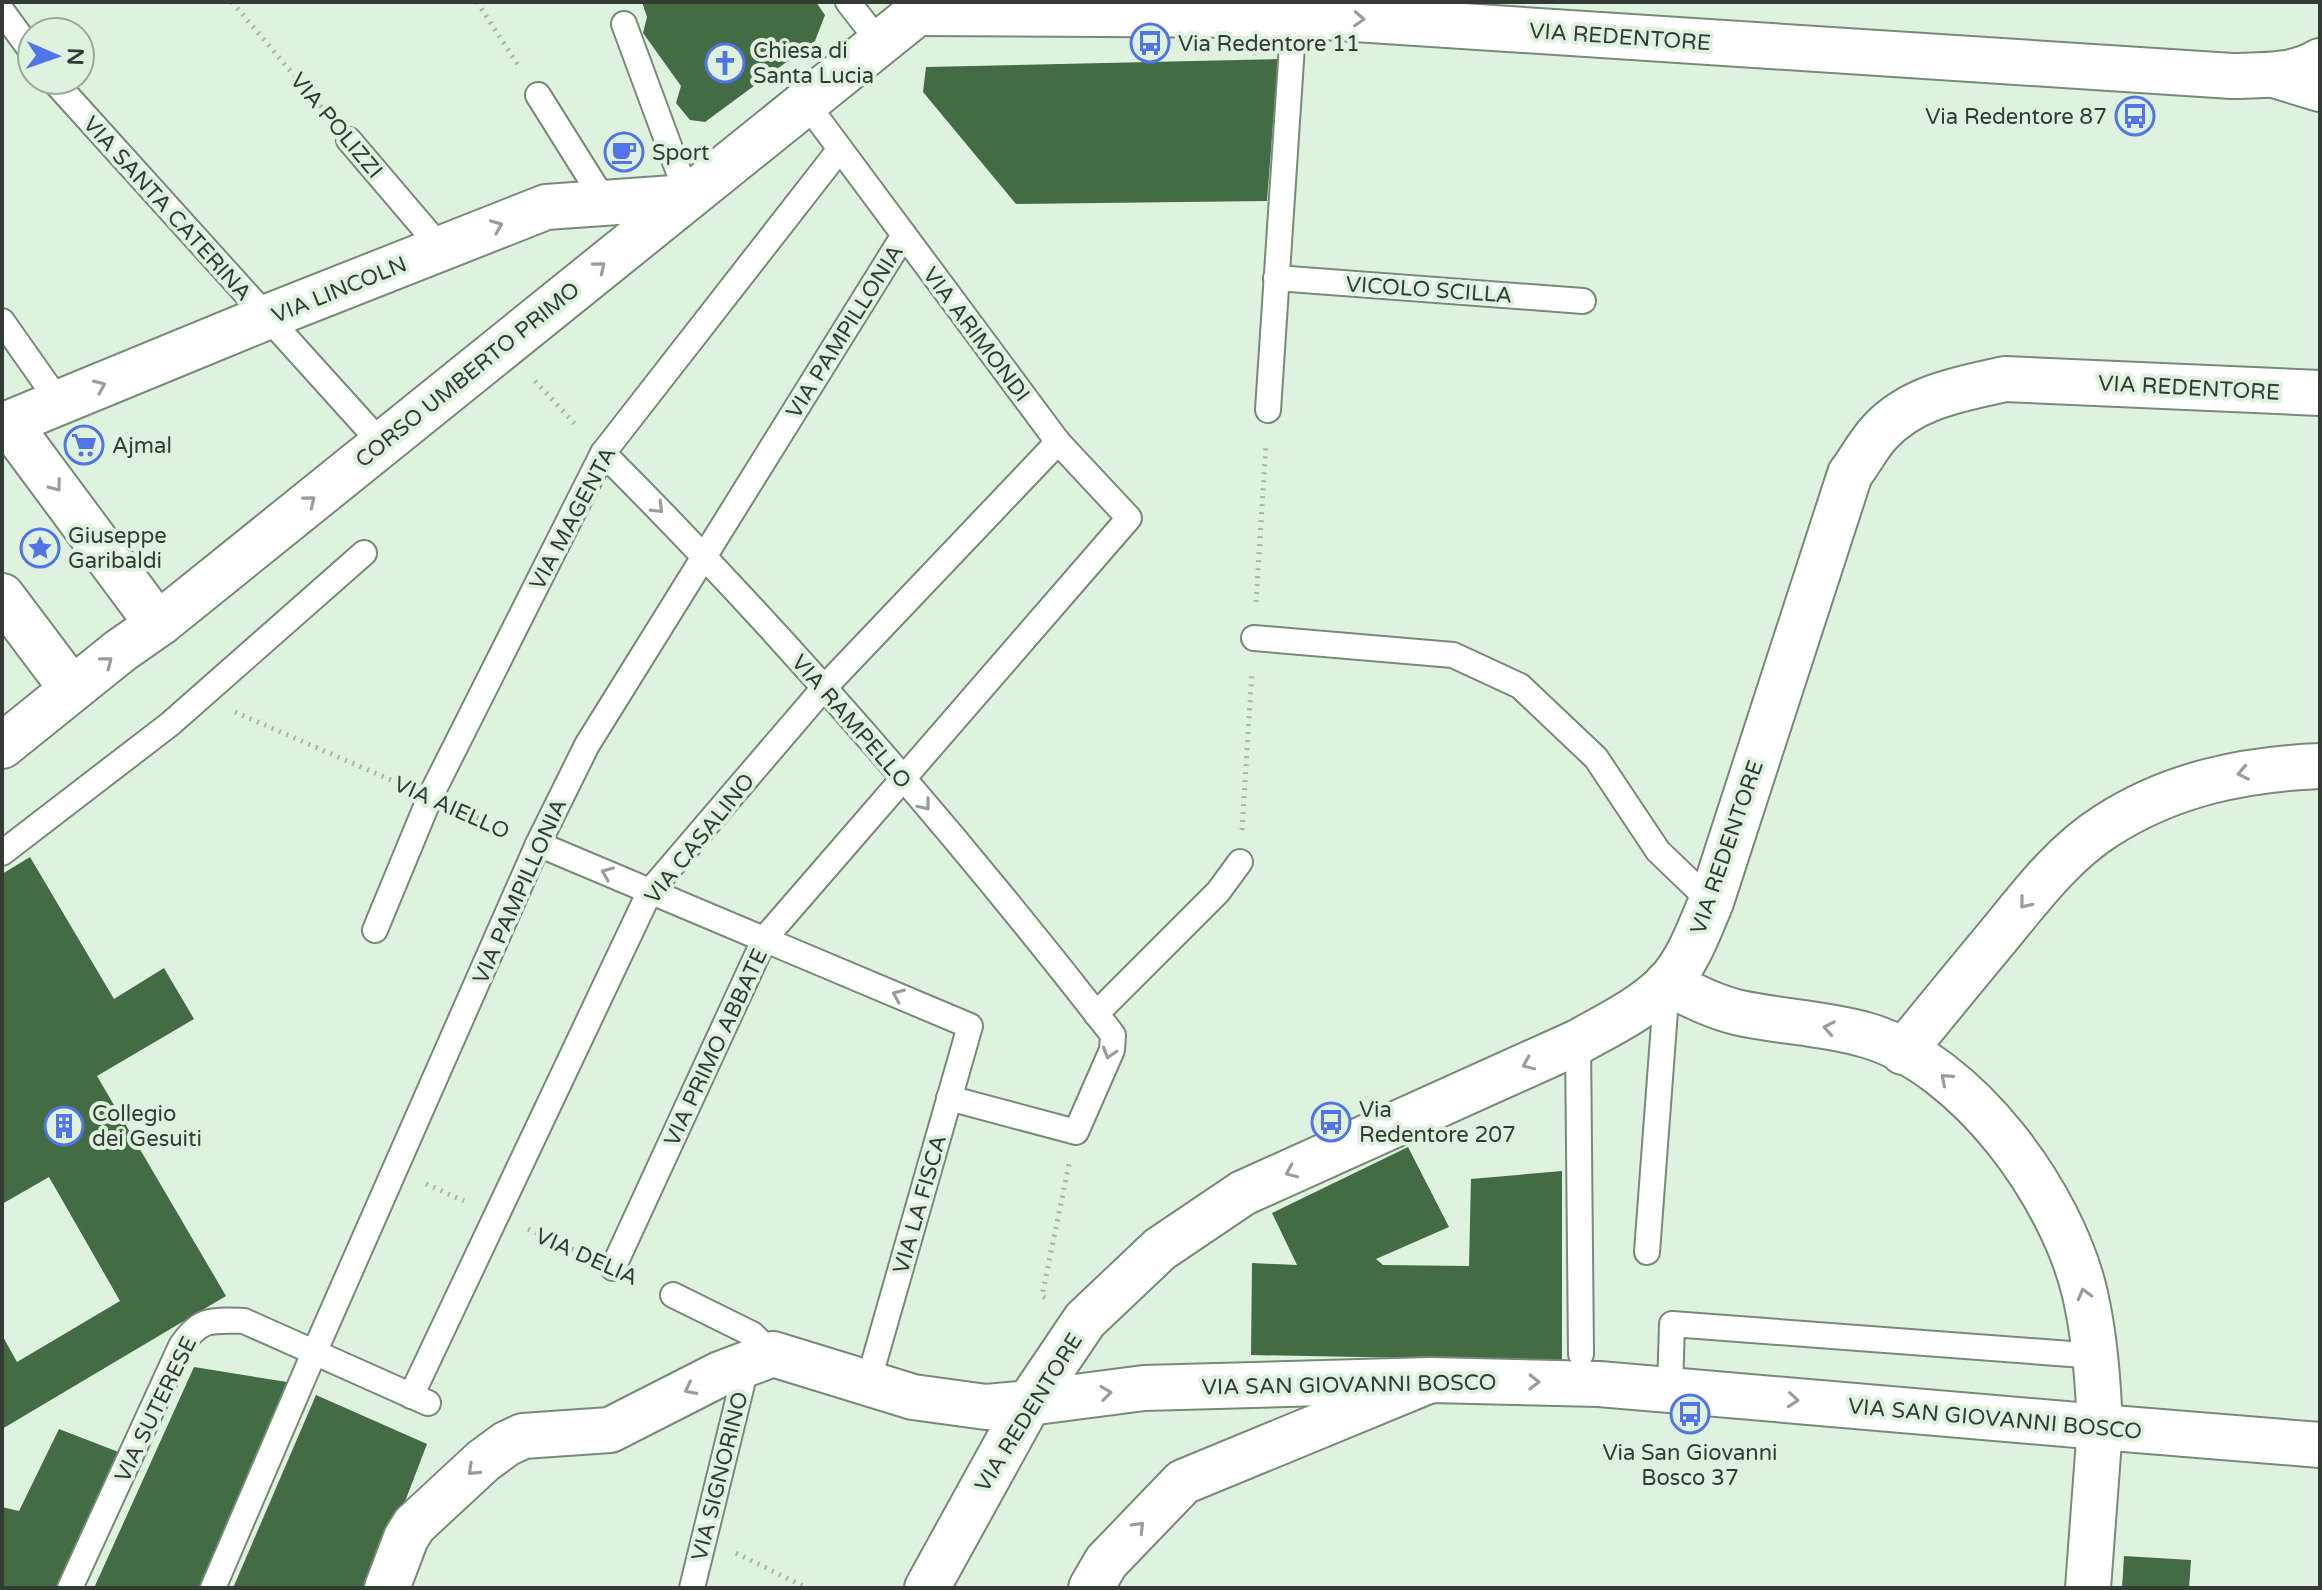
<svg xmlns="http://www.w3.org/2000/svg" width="2322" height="1590" font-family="'Varela Round',sans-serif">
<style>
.building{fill:#436b44}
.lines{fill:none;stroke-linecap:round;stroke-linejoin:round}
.service-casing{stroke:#788978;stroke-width:28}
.minor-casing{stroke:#788978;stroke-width:48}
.tertiary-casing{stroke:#788978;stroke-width:48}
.secondary-casing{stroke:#788978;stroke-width:48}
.path{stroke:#a7b6a7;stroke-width:5;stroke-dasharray:2 6;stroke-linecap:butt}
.service{stroke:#fff;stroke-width:24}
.minor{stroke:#fff;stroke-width:44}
.tertiary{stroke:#fff;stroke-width:44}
.secondary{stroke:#fff;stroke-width:44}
.oneway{stroke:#9a9d9a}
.labels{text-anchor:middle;stroke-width:8;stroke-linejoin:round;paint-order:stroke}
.street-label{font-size:22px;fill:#343b34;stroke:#dff2df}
.poi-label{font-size:22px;fill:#343b34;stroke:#dff2df;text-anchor:start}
</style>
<rect width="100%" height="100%" fill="#dff2df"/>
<g class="building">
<polygon points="642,2 816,2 825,15 815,41 705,122 690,120 676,103 681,86 643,33 647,17"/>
<polygon points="1278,59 1267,201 1016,204 923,92 926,67"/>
<polygon points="30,857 114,999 164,968 194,1019 97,1076 226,1296 2,1429 2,1335 17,1362 120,1301 49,1177 2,1204 2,874"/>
<polygon points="1408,1147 1449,1227 1376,1259 1383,1265 1469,1266 1471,1179 1562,1171 1562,1361 1251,1355 1252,1263 1297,1265 1272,1213"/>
<polygon points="194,1367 287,1382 202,1588 94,1588"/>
<polygon points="316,1395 427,1444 372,1588 233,1588"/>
<polygon points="59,1429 121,1453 62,1588 2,1588 2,1507 19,1511"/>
<polygon points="2124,1556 2191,1560 2189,1588 2122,1588"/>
</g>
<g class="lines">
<defs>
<g id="service">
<polyline points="848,2 880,43"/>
<polyline points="2,11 32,52"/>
<polyline points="624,24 688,197"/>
<polyline points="53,80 381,443"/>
<polyline points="538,95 605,202"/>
<polyline points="349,140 441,248"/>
<polyline points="1276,278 1583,301"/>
<polyline points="2,321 59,402"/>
<polyline points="1268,410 1294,15"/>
<path d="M603,453C785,635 955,832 1113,1035L1112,1050L1076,1132L949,1098"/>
<polyline points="1254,638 1453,655 1520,686 1596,758 1658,851 1711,902"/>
<polyline points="538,844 970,1026 868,1383"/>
<polyline points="2,853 170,724 364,553"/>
<polyline points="375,930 430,797 603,453 840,149"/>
<polyline points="1096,1014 1218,892 1240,862"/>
<polyline points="1578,1042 1581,1354"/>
<polyline points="1647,1252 1667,984"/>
<polyline points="613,1268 765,938 1129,518 1058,442 806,103"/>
<polyline points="673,1295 752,1334 773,1354"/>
<polyline points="1670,1390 1672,1324 2097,1356"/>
<polyline points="411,1396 650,891 823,689 1058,442"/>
<path d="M70,1588L181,1346C200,1318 211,1320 244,1321L428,1403"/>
<polyline points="213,1588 314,1353 538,844 587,745 904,235"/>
<polyline points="692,1588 747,1364"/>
</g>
<g id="minor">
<polyline points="2274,75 2320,89"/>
<polyline points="9,424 144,606 160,623"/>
<polyline points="2,426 267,317 546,207 688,197"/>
<polyline points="2,596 72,689"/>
<polyline points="2,746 120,651 160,623 917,13"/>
<path d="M1903,1052C1936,1011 1970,970 2004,929C2034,892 2065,852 2106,826C2171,784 2244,769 2320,766"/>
<polyline points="387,1588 406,1538 414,1525 483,1461 506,1444 523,1436 610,1430 720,1374 773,1354 913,1397 986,1407 1029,1403"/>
<polyline points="1091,1588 1106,1562 1183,1482 1428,1381"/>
<polyline points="2088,1588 2100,1427 2320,1445"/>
</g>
<g id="tertiary">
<path d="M1029,1403L1144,1388L1431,1380L1599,1384L2100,1427C2098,1382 2095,1338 2085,1294C2062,1195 1968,1064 1866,1035C1825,1023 1782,1022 1740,1013C1714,1007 1691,995 1667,983"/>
<path d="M927,1588L1029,1403L1085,1320L1160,1249L1243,1193L1578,1042C1608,1025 1642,1009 1667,984C1688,962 1699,930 1711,902L1850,474C1860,461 1868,445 1879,433C1911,397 1960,389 2005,379L2320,393"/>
</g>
<path id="secondary" d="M917,13L1294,15L2232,76C2262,75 2294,77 2320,61"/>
</defs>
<use href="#service" class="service-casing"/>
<use href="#minor" class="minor-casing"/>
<use href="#tertiary" class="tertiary-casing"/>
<use href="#secondary" class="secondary-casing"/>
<g class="path">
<polyline points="232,2 327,114"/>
<polyline points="477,2 518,65"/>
<polyline points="535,381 577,426"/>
<polyline points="1256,602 1266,444"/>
<polyline points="235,712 398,783"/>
<polyline points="462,811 504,829"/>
<polyline points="1242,830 1252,672"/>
<polyline points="426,1184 464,1201"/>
<polyline points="528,1229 581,1253"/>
<polyline points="1045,1298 1042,1296 1069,1164"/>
<polyline points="736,1553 807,1588"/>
</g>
<use href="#service" class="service"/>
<use href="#minor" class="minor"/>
<use href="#tertiary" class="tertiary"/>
<use href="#secondary" class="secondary"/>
</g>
<defs><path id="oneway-chevron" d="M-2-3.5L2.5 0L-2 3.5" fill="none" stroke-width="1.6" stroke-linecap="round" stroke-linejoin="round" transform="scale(2)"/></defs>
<g class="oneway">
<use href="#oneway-chevron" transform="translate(1359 19) rotate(3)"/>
<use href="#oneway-chevron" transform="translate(497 226) rotate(-22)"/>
<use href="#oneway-chevron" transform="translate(600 267) rotate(-39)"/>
<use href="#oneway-chevron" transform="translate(100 386) rotate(-23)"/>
<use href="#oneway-chevron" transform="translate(56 486) rotate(53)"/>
<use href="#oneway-chevron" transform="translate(310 501) rotate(-39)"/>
<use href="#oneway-chevron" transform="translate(658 508) rotate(45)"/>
<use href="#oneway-chevron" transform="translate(107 662) rotate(-38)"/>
<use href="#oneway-chevron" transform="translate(2243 773) rotate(169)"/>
<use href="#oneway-chevron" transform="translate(925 805) rotate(51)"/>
<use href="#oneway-chevron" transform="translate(607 873) rotate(-158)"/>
<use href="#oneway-chevron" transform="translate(2025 903) rotate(129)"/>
<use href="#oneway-chevron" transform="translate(898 995) rotate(-157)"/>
<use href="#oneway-chevron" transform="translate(1829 1028) rotate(-169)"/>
<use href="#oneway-chevron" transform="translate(1109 1053) rotate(107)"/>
<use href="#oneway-chevron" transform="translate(1528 1064) rotate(156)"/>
<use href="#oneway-chevron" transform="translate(1946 1079) rotate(-139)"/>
<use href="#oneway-chevron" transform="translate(1291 1172) rotate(156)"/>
<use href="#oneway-chevron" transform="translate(2084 1294) rotate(-105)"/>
<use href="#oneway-chevron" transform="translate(1534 1382) rotate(1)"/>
<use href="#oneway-chevron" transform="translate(690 1389) rotate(153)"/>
<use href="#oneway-chevron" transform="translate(1106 1393) rotate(-7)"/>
<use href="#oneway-chevron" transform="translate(1793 1400) rotate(5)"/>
<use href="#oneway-chevron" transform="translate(473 1470) rotate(137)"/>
<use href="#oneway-chevron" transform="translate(1139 1527) rotate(-46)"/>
</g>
<defs>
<symbol id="bus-ring" viewBox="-11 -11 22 22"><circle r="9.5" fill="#dff2df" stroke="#5175e9" stroke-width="1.5"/><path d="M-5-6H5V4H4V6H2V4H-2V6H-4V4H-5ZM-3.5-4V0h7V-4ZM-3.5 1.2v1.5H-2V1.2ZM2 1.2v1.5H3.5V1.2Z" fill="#5175e9"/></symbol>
<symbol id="church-ring" viewBox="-11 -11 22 22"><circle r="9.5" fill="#dff2df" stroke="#5175e9" stroke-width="1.5"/><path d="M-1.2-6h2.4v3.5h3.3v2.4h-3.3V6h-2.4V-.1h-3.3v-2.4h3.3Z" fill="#5175e9"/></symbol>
<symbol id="cafe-ring" viewBox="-11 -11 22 22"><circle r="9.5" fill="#dff2df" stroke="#5175e9" stroke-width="1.5"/><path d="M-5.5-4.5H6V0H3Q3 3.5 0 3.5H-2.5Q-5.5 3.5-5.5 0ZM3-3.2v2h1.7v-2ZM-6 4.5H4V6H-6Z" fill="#5175e9"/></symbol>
<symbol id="supermarket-ring" viewBox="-11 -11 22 22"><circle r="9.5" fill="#dff2df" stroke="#5175e9" stroke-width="1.5"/><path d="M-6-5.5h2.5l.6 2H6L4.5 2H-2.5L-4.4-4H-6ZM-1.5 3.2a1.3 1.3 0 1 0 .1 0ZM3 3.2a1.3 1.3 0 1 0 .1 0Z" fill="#5175e9"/></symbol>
<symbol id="sight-ring" viewBox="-11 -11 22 22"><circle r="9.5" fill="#dff2df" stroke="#5175e9" stroke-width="1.5"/><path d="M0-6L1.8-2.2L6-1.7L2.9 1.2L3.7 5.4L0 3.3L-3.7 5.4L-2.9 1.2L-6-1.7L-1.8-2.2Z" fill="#5175e9"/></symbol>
<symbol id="building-ring" viewBox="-11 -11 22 22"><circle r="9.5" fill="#dff2df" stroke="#5175e9" stroke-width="1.5"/><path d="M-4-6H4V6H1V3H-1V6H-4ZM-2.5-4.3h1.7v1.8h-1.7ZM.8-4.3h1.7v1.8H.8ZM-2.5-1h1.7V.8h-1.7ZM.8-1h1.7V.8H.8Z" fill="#5175e9"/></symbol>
</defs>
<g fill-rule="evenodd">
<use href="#bus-ring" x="1128" y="21" width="44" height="44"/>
<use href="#church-ring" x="703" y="41" width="44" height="44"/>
<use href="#bus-ring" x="2113" y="94" width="44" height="44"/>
<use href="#cafe-ring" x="602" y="130" width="44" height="44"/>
<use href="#supermarket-ring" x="62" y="423" width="44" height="44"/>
<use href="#sight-ring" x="18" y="526" width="44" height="44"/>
<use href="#bus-ring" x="1309" y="1100" width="44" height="44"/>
<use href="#building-ring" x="42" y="1104" width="44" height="44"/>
<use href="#bus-ring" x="1668" y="1392" width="44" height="44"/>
</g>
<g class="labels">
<g class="street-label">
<text transform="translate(1620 36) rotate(4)" y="8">VIA REDENTORE</text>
<text transform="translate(337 125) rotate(50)" y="8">VIA POLIZZI</text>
<text transform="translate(168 208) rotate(48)" y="8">VIA SANTA CATERINA</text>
<text transform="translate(339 289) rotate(-22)" y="8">VIA LINCOLN</text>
<text transform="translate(1429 289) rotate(4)" y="8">VICOLO SCILLA</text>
<text transform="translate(844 331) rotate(-58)" y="8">VIA PAMPILLONIA</text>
<text transform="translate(977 334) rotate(53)" y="8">VIA ARIMONDI</text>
<text transform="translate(467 374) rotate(-39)" y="8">CORSO UMBERTO PRIMO</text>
<text transform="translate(2189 387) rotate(3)" y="8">VIA REDENTORE</text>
<text transform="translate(572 518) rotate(-62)" y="8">VIA MAGENTA</text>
<text transform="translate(852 721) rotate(49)" y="8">VIA RAMPELLO</text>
<text transform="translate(452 807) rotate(24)" y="8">VIA AIELLO</text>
<text transform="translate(699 838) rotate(-51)" y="8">VIA CASALINO</text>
<text transform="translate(1726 847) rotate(-71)" y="8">VIA REDENTORE</text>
<text transform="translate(519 891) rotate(-66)" y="8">VIA PAMPILLONIA</text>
<text transform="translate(715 1047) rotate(-65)" y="8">VIA PRIMO ABBATE</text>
<text transform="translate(919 1204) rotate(-74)" y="8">VIA LA FISCA</text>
<text transform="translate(587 1256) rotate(24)" y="8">VIA DELIA</text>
<text transform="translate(1349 1384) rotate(-1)" y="8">VIA SAN GIOVANNI BOSCO</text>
<text transform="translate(155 1409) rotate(-64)" y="8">VIA SUTERESE</text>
<text transform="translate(1028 1412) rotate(-58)" y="8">VIA REDENTORE</text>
<text transform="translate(1995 1418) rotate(5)" y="8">VIA SAN GIOVANNI BOSCO</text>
<text transform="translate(719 1476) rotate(-76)" y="8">VIA SIGNORINO</text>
</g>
<g class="poi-label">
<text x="1178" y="51">Via Redentore 11</text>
<text x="753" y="58">Chiesa di<tspan x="753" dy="25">Santa Lucia</tspan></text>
<text x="2107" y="124" text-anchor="end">Via Redentore 87</text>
<text x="652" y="160">Sport</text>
<text x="112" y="453">Ajmal</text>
<text x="68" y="543">Giuseppe<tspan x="68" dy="25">Garibaldi</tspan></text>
<text x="1359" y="1117">Via<tspan x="1359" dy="25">Redentore 207</tspan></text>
<text x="92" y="1121">Collegio<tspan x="92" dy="25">dei Gesuiti</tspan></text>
<text x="1690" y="1460" text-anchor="middle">Via San Giovanni<tspan x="1690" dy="25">Bosco 37</tspan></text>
</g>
</g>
<rect width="2322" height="1590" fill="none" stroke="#343b34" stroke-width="8"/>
<g transform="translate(56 56) rotate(92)"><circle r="38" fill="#dff2df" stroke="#9ba99b" stroke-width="2"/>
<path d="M0-6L14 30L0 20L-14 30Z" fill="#5175e9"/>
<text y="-12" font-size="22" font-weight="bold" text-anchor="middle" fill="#343b34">N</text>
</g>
</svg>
